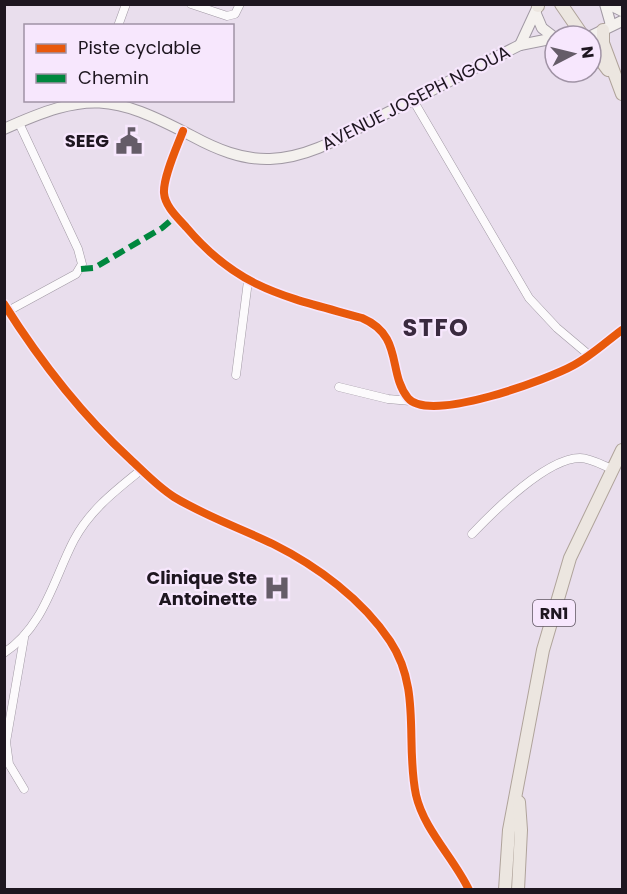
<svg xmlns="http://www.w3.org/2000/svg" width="627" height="894" font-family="Poppins,sans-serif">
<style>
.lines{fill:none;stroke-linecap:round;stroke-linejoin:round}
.minor-casing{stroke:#a199a4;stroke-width:9}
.secondary-casing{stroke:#a199a4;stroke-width:12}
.primary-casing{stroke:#afa39a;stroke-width:14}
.minor{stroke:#fcfafc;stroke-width:8}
.secondary{stroke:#f4f1ee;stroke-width:10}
.primary{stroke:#ece6e0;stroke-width:12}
.quiet{stroke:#00873e;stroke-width:6;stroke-dasharray:12 6;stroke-linecap:butt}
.cycleway-casing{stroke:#f7e7fd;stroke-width:11}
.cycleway{stroke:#e8590c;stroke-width:8}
.labels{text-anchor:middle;stroke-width:4.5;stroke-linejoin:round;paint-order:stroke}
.shield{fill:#f7e7fd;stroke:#5f5562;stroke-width:1.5}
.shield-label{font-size:16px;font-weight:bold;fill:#1e1620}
.street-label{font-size:18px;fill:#1e1620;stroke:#f7e7fd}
.poi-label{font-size:18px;font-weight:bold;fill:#1e1620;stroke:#f7e7fd;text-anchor:end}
.district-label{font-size:24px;font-weight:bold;letter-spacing:1.5px;fill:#3a2a3f;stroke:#f7e7fd}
</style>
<rect width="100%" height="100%" fill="#e9deed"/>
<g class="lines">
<defs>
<g id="minor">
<polyline points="191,4 227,16 235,14 240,4"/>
<polyline points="118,26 126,4"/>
<polyline points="413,100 529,298 557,328 589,355"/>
<path d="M183,131C177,147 163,177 164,193C165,206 177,217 186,227C239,290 287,297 362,318C404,336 387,372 408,398C429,424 549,379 574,365C591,356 607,341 622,330"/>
<path d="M4,304C40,361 81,414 130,459C144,472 158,487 174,497C205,516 240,528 273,544C317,566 362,599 390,641C422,689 405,743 416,795C424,830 454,858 469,890"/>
<polyline points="8,311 76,274 82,264 78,249 19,123"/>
<polyline points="236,375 248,281"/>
<polyline points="339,387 388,399 411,401"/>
<path d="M472,534C494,511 547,458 580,458C591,458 604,466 614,470"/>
<polyline points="24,638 6,742 9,764 24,789"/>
<path d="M4,653C44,627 54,578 74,540C90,510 115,491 141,470"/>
</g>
<g id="secondary">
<polyline points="605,4 611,25"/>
<polyline points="608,4 622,11"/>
<polyline points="536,14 542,28 555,38"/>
<polyline points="591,36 622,21"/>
<polyline points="520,45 539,4"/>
<path d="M4,129C88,91 112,94 192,136C216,149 242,160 270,159C317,157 353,129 395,109C437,88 478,66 520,45L555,38"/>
</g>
<g id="primary">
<polyline points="538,4 538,6"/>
<polyline points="561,4 583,36"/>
<polyline points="603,30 603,43 622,94"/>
<polyline points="591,47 608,70"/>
<polyline points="505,890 509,830 543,650 570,558 622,450"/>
<polyline points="518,890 521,830 519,802"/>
</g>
</defs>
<use href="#minor" class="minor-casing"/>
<use href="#secondary" class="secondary-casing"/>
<use href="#primary" class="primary-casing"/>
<use href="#minor" class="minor"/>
<use href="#secondary" class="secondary"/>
<use href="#primary" class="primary"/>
<polyline class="quiet" points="81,269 94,268 162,228 176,216"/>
<defs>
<g id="cycleway">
<path d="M183,131C177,147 163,177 164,193C165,206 177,217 186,227C239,290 287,297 362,318C404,336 387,372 408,398C429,424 549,379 574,365C591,356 607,341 622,330"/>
<path d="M4,304C40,361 81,414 130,459C144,472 158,487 174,497C205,516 240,528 273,544C317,566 362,599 390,641C422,689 405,743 416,795C424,830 454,858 469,890"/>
</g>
</defs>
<use href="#cycleway" class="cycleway-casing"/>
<use href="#cycleway" class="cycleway"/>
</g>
<defs>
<symbol id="civic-bare" viewBox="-9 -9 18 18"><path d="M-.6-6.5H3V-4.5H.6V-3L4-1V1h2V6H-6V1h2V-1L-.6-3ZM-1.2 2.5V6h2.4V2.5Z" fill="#655c68" stroke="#f7e7fd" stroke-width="2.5" paint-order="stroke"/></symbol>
<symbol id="hospital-bare" viewBox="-9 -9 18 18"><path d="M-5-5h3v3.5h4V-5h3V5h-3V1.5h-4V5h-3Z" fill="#655c68" stroke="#f7e7fd" stroke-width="2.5" paint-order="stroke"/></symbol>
</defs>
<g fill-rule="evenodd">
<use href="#civic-bare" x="110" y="122" width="38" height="38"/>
<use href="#hospital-bare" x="258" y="569" width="38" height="38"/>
</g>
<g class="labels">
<rect class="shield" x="533" y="600" width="42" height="26" rx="4.5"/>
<g class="shield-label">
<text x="554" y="619">RN1</text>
</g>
<g class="street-label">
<text transform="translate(416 98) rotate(-27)" y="6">AVENUE JOSEPH NGOUA</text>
</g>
<g class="poi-label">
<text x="109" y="147">SEEG</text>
<text x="257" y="584">Clinique Ste<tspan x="257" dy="21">Antoinette</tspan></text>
</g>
<g class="district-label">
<text x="436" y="336">STFO</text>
</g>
</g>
<rect width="627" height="894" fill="none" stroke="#1e1620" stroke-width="12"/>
<rect x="24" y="24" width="210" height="78" fill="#f7e7fd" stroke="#a093a5" stroke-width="1.5"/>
<rect x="36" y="44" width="30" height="9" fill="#e8590c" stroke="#a093a5" stroke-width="1.5"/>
<text x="78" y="54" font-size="18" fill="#1e1620">Piste cyclable</text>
<rect x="36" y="74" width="30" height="9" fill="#00873e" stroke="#a093a5" stroke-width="1.5"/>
<text x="78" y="84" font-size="18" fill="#1e1620">Chemin</text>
<g transform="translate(573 54) rotate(83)"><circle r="28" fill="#f7e7fd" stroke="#a093a5" stroke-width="1.5"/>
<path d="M0-4.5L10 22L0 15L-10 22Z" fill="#655c68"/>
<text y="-9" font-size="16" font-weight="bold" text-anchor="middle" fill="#1e1620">N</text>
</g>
</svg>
